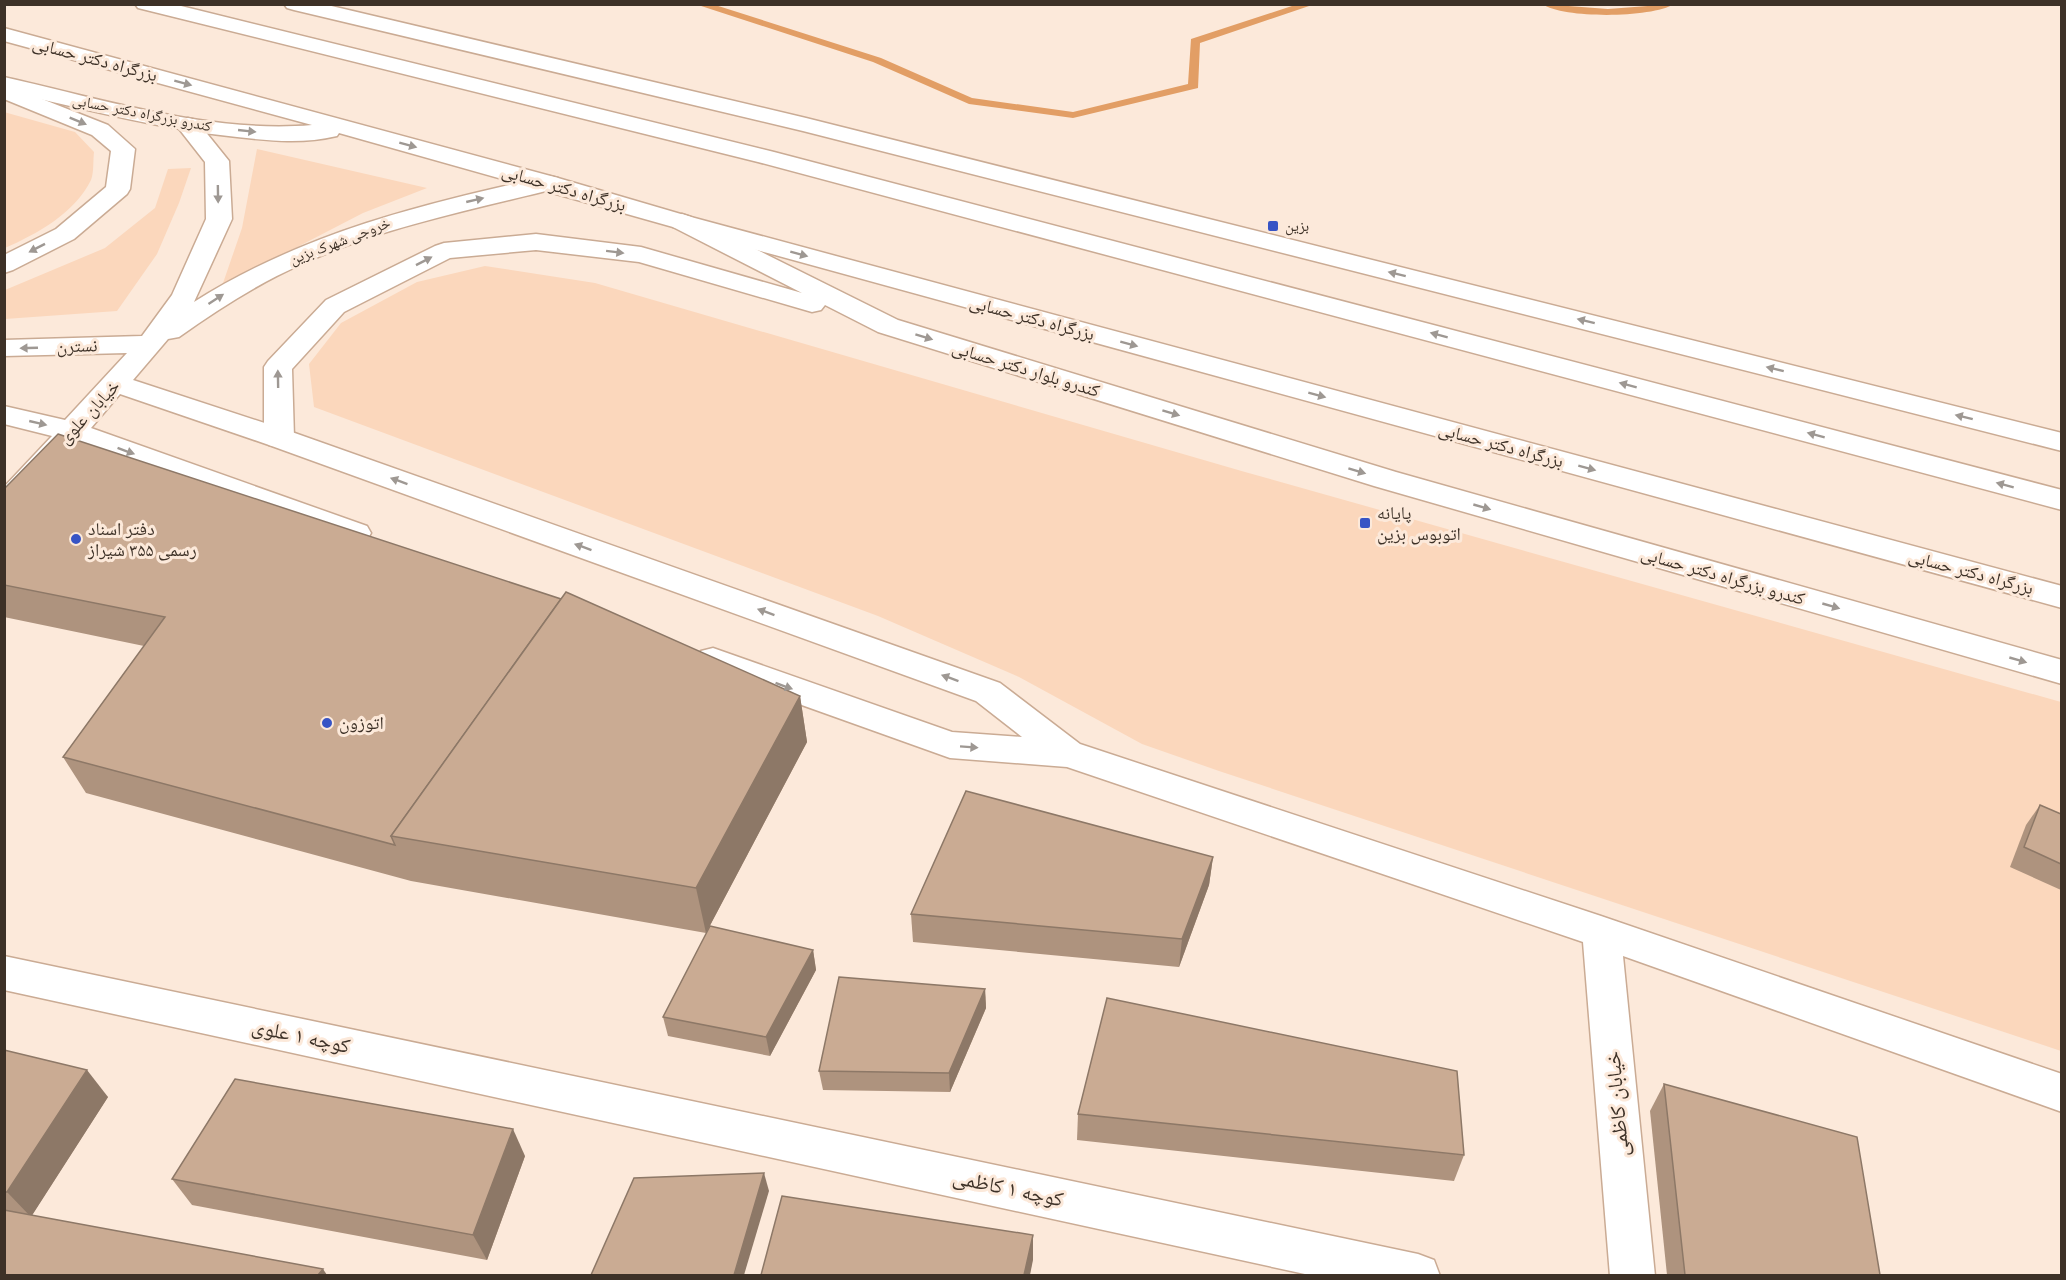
<svg xmlns="http://www.w3.org/2000/svg" width="2066" height="1280" font-family="Roboto,'Noto Naskh Arabic',sans-serif">
<style>
.green{fill:#fbd7bc}
.lines{fill:none;stroke-linecap:round;stroke-linejoin:round}
.stream{fill:#e29e65;fill-rule:evenodd}
.minor-casing{stroke:#caab94;stroke-width:3}
.major-casing{stroke:#caab94;stroke-width:3}
.highway-casing{stroke:#caab94;stroke-width:3}
.minor{fill:#fff;fill-rule:evenodd}
.major{fill:#fff;fill-rule:evenodd}
.highway{fill:#fff;fill-rule:evenodd}
.wall{fill:#ae937e}
.shaded-wall{fill:#8d7867}
.building{fill:#caab93;stroke:#8d7867;stroke-width:1.5}
.oneway{fill:#9e9893}
.poi-dot{fill:#3754c5;stroke:#fce9da;stroke-width:2}
.labels{text-anchor:middle;stroke-width:6;stroke-linejoin:round;paint-order:stroke}
.far-street-label{font-size:15px;fill:#3d3127;stroke:#fce9da}
.far-poi-label{font-size:15px;fill:#3d3127;stroke:#fce9da;text-anchor:start}
.street-label{font-size:18px;fill:#3d3127;stroke:#fce9da}
.poi-label{font-size:18px;fill:#3d3127;stroke:#fce9da;text-anchor:start}
.near-street-label{font-size:21px;fill:#3d3127;stroke:#fce9da}
</style>
<rect width="100%" height="100%" fill="#fce9da"/>
<g class="green">
<path d="M4,112L75,132L94,152C93,160 94,173 91,180C75,213 37,234 5,248Z"/>
<polygon points="257,149 427,188 363,213 222,286 242,228"/>
<polygon points="191,168 179,203 157,254 117,311 5,319 5,290 105,248 155,208 168,169"/>
<polygon points="485,266 595,283 1245,472 2061,702 2061,1051 1219,771 1142,744 1019,677 878,616 314,407 309,364 341,323 417,282"/>
</g>
<g class="lines">
<g class="stream">
<polygon points="695,4 712,4 881,58 972,98 1073,112 1188,84 1191,39 1298,4 1315,4 1200,43 1198,88 1073,118 969,104 873,62"/>
<path d="M1542,4L1608,9L1674,4C1652,18 1564,19 1542,4Z"/>
</g>
<defs>
<g id="minor">
<polygon points="4,84 108,125 135,149 130,189 127,194 74,239 13,270 4,273 4,255 56,229 106,187 111,151 92,135 4,99"/>
<path d="M188,118L196,120L229,161L232,219L194,302C305,232 423,204 549,176L558,178L561,183L558,188C470,210 382,227 300,265C257,284 217,310 179,337L168,339L133,380L289,431L1000,683L1080,744L1601,916L2062,1074V1112L1623,956L1655,1276H1610L1583,942L1067,767L950,758L701,669L696,660L701,651L713,648L952,732L1022,737L976,701L269,445L120,394L91,428L367,526L371,533L367,540L356,543L345,540L77,443L15,514L4,517V487L52,436L4,424V406L65,420L127,353L4,356V340L142,336L172,295L206,219L205,162L176,125L180,120Z"/>
<polygon points="4,956 1418,1254 1434,1260 1440,1276 1314,1276 4,990"/>
</g>
<polygon id="major" points="682,214 691,217 898,320 1396,472 2062,660 2062,684 1374,486 878,332 825,305 821,310 812,312 639,262 536,250 450,258 344,312 292,369 294,438 289,445 279,447 269,445 264,438 264,367 268,361 326,300 435,246 444,243 536,234 641,247 802,293 673,227 669,222 673,217"/>
<g id="highway">
<polygon points="135,4 173,4 774,152 2062,490 2062,510 758,162 138,8"/>
<polygon points="284,4 323,4 806,118 2062,433 2062,451 803,131 294,10 287,8"/>
<path d="M4,28L558,178L691,217L2062,586V608L673,227L339,133L337,136C304,144 271,141 237,137C159,129 82,108 4,91V77C102,99 212,134 312,125L4,41Z"/>
</g>
</defs>
<use href="#minor" class="minor-casing"/>
<use href="#major" class="major-casing"/>
<use href="#highway" class="highway-casing"/>
<use href="#minor" class="minor"/>
<use href="#major" class="major"/>
<use href="#highway" class="highway"/>
</g>
<g class="wall">
<polygon points="4,489 800,696 807,742 706,933 411,881 86,793 63,757 144,646 4,617"/>
<polygon points="2040,805 2061,814 2061,890 2010,867 2026,825"/>
<polygon points="1213,857 1209,885 1179,967 913,942 911,914"/>
<polygon points="813,950 816,970 770,1056 668,1036 663,1017"/>
<polygon points="985,989 986,1008 950,1092 823,1090 819,1071"/>
<polygon points="4,1050 108,1097 32,1215 4,1275"/>
<polygon points="1664,1084 1880,1275 1667,1275 1650,1111"/>
<polygon points="1078,1114 1464,1155 1454,1181 1077,1140"/>
<polygon points="525,1156 487,1260 192,1205 172,1179"/>
</g>
<g class="shaded-wall">
<polygon points="800,696 807,742 706,933 696,888"/>
<polygon points="1213,857 1209,885 1179,967 1182,939"/>
<polygon points="813,950 816,970 770,1056 766,1037"/>
<polygon points="985,989 986,1008 950,1092 949,1073"/>
<polygon points="87,1070 108,1097 31,1217 7,1192"/>
<polygon points="513,1129 525,1156 487,1260 473,1235"/>
<polygon points="764,1173 769,1191 744,1275 734,1275"/>
<polygon points="1033,1235 1033,1260 1030,1275 1024,1275"/>
<polygon points="323,1269 327,1275 318,1275"/>
</g>
<g class="building">
<polygon points="58,434 561,599 391,836 395,845 63,757 165,617 4,585 4,489"/>
<polygon points="566,592 800,696 696,888 391,836"/>
<polygon points="966,791 1213,857 1182,939 911,914"/>
<polygon points="2040,805 2061,814 2061,864 2024,847"/>
<polygon points="710,926 813,950 766,1037 663,1017"/>
<polygon points="839,977 985,989 949,1073 819,1071"/>
<polygon points="1107,998 1457,1071 1464,1155 1078,1114"/>
<polygon points="4,1050 87,1070 7,1192 4,1192"/>
<polygon points="235,1079 513,1129 473,1235 172,1179"/>
<polygon points="1664,1084 1857,1137 1880,1275 1685,1275"/>
<polygon points="764,1173 734,1275 591,1275 634,1178"/>
<polygon points="782,1196 1033,1235 1024,1275 761,1275"/>
<polygon points="4,1210 323,1269 318,1275 4,1275"/>
</g>
<defs><path id="oneway-solid" d="M-6-.8H1V-3.2L6.5 0L1 3.2V.8H-6Z" transform="scale(1.5)"/></defs>
<g class="oneway">
<use href="#oneway-solid" transform="translate(183 83) rotate(15)"/>
<use href="#oneway-solid" transform="translate(78 121) rotate(22)"/>
<use href="#oneway-solid" transform="translate(247 131) rotate(6)"/>
<use href="#oneway-solid" transform="translate(408 145) rotate(15)"/>
<use href="#oneway-solid" transform="translate(218 194) rotate(89)"/>
<use href="#oneway-solid" transform="translate(475 200) rotate(-13)"/>
<use href="#oneway-solid" transform="translate(37 248) rotate(153)"/>
<use href="#oneway-solid" transform="translate(615 252) rotate(7)"/>
<use href="#oneway-solid" transform="translate(799 254) rotate(15)"/>
<use href="#oneway-solid" transform="translate(424 261) rotate(-27)"/>
<use href="#oneway-solid" transform="translate(1397 274) rotate(-166)"/>
<use href="#oneway-solid" transform="translate(216 299) rotate(-33)"/>
<use href="#oneway-solid" transform="translate(1586 321) rotate(-166)"/>
<use href="#oneway-solid" transform="translate(1439 335) rotate(-165)"/>
<use href="#oneway-solid" transform="translate(924 337) rotate(17)"/>
<use href="#oneway-solid" transform="translate(1129 344) rotate(15)"/>
<use href="#oneway-solid" transform="translate(29 348) rotate(178)"/>
<use href="#oneway-solid" transform="translate(1775 369) rotate(-166)"/>
<use href="#oneway-solid" transform="translate(278 379) rotate(-91)"/>
<use href="#oneway-solid" transform="translate(1628 385) rotate(-165)"/>
<use href="#oneway-solid" transform="translate(1317 395) rotate(15)"/>
<use href="#oneway-solid" transform="translate(1171 413) rotate(17)"/>
<use href="#oneway-solid" transform="translate(1964 417) rotate(-166)"/>
<use href="#oneway-solid" transform="translate(38 423) rotate(13)"/>
<use href="#oneway-solid" transform="translate(1816 435) rotate(-165)"/>
<use href="#oneway-solid" transform="translate(126 451) rotate(20)"/>
<use href="#oneway-solid" transform="translate(1587 468) rotate(15)"/>
<use href="#oneway-solid" transform="translate(1357 471) rotate(17)"/>
<use href="#oneway-solid" transform="translate(399 481) rotate(-160)"/>
<use href="#oneway-solid" transform="translate(2005 485) rotate(-165)"/>
<use href="#oneway-solid" transform="translate(1482 507) rotate(16)"/>
<use href="#oneway-solid" transform="translate(583 547) rotate(-160)"/>
<use href="#oneway-solid" transform="translate(1831 606) rotate(16)"/>
<use href="#oneway-solid" transform="translate(766 612) rotate(-160)"/>
<use href="#oneway-solid" transform="translate(2018 660) rotate(16)"/>
<use href="#oneway-solid" transform="translate(950 678) rotate(-160)"/>
<use href="#oneway-solid" transform="translate(784 686) rotate(20)"/>
<use href="#oneway-solid" transform="translate(969 747) rotate(4)"/>
</g>
<g class="poi-dot">
<rect x="1267" y="220" width="12" height="12" rx="3"/>
<rect x="1359" y="517" width="12" height="12" rx="3"/>
<circle cx="76" cy="539" r="6"/>
<circle cx="327" cy="723" r="6"/>
</g>
<g class="labels">
<g class="far-street-label">
<text transform="translate(142 113) rotate(11)" y="5">کندرو بزرگراه دکتر حسابی</text>
<text transform="translate(340 241) rotate(-21)" y="5">خروجی شهرک بزین</text>
</g>
<g class="far-poi-label">
<text x="1285" y="231">بزین</text>
</g>
<g class="street-label">
<text transform="translate(95 59) rotate(15)" y="6">بزرگراه دکتر حسابی</text>
<text transform="translate(564 188) rotate(16)" y="6">بزرگراه دکتر حسابی</text>
<text transform="translate(1032 318) rotate(15)" y="6">بزرگراه دکتر حسابی</text>
<text transform="translate(77 346) rotate(-2)" y="6">نسترن</text>
<text transform="translate(1026 369) rotate(17)" y="6">کندرو بلوار دکتر حسابی</text>
<text transform="translate(89 412) rotate(-47)" y="6">خیابان علوی</text>
<text transform="translate(1501 445) rotate(15)" y="6">بزرگراه دکتر حسابی</text>
<text transform="translate(1971 572) rotate(15)" y="6">بزرگراه دکتر حسابی</text>
<text transform="translate(1723 576) rotate(16)" y="6">کندرو بزرگراه دکتر حسابی</text>
</g>
<g class="poi-label">
<text x="1377" y="519">پایانه<tspan x="1377" dy="21">اتوبوس بزین</tspan></text>
<text x="88" y="535">دفتر اسناد<tspan x="88" dy="21">رسمی ۳۵۵ شیراز</tspan></text>
<text x="339" y="729">اتوزون</text>
</g>
<g class="near-street-label">
<text transform="translate(301 1036) rotate(12)" y="7">کوچه ۱ علوی</text>
<text transform="translate(1617 1104) rotate(-95)" y="7">خیابان کاظمی</text>
<text transform="translate(1008 1188) rotate(12)" y="7">کوچه ۱ کاظمی</text>
</g>
</g>
<rect width="2066" height="1280" fill="none" stroke="#3d3127" stroke-width="12"/>
</svg>
